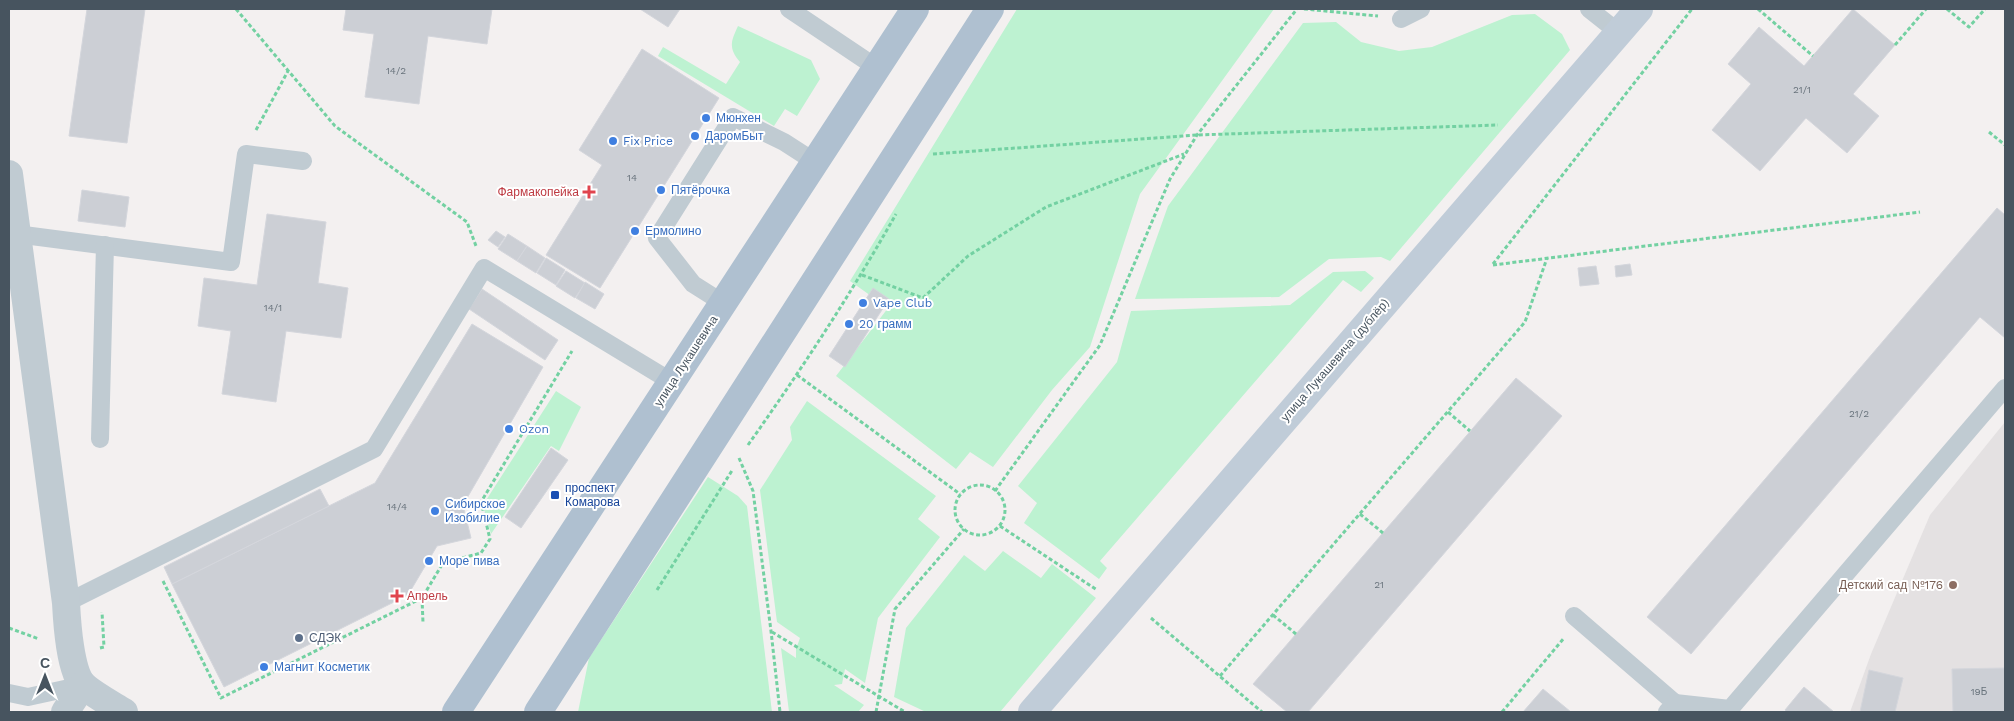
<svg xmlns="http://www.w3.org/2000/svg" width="2014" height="721" font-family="'Work Sans',sans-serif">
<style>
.education{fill:#e4e1e2}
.green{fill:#bdf2d1}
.building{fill:#cccfd5;stroke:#d4d6dc}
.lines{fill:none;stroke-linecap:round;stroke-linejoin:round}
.path{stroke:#73d1a2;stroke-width:3;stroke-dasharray:4 2.5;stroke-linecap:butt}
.service{stroke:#c0cbd2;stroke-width:18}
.minor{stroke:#c0cbd2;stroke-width:28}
.secondary{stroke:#c0ccd8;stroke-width:28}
.primary{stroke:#afc0d0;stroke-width:28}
.shop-dot{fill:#3f7fe0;stroke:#fff;stroke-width:2}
.health-dot{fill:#e0444e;stroke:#fff;stroke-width:2}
.transit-dot{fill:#1a4fb4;stroke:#fff;stroke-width:2}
.education-dot{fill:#8d6e63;stroke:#fff;stroke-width:2}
.service-dot{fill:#5c6f8a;stroke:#fff;stroke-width:2}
.labels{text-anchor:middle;stroke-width:4;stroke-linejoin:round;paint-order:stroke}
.number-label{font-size:10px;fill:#68737c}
.shop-label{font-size:12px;fill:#366cbe;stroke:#fff;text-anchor:start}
.health-label{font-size:12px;fill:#be3a42;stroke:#fff;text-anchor:end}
.street-label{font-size:12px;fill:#47545f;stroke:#fff}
.transit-label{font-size:12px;fill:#164399;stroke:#fff;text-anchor:start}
.education-label{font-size:12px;fill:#785e54;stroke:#fff;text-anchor:end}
.service-label{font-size:12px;fill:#4e5e75;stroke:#fff;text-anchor:start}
</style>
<rect width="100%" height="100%" fill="#f3f0f0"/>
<polygon class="education" points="2005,422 2005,712 1850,712 1871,654 1930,515"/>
<g class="green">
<polygon points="1017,9 1274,9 1140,194 1090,347 1052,390 993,467 970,452 956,469 836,376 888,308 850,281"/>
<polygon points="1535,14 1562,34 1570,50 1390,261 1381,257 1329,259 1279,297 1135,299 1168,206 1303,23 1336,22 1361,42 1399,51 1432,47 1512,15"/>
<path d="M738,26L811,60L820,79L797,116L785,109L774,126L658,56L663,47L726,84L740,62C728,48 731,41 738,26Z"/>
<polygon points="1365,271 1374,278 1361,292 1343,280 1100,561 1107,568 1099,579 1024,523 1037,503 1018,486 1117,362 1131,311 1290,305 1333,272"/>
<polygon points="556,391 581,407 559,451 551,446 491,534 483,505"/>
<polygon points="807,401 936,496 918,519 940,537 878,618 865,683 845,669 842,684 834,685 864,705 858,712 789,712 781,648 796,658 796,649 800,638 777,622 760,490 792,440 790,427"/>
<polygon points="708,477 738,496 747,506 772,712 578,712 589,658"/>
<polygon points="1003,551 1041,578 1052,564 1096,598 1000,712 926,712 894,697 906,628 964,555 985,571"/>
</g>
<g class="building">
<polygon points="87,9 145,9 127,143 69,136"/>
<polygon points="346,9 492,9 487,44 428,36 419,104 365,97 374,34 343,30"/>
<polygon points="640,9 680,9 668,27"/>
<polygon points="1853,9 1895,45 1853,94 1879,116 1847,153 1806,118 1760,171 1712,130 1751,84 1728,64 1759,27 1804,66"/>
<polygon points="642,49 719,98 600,288 546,255 602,165 579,150"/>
<polygon points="82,190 129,197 125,227 78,221"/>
<polygon points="1997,208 2005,215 2005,338 1980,317 1691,654 1647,617"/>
<polygon points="267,214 326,222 318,283 348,288 341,338 286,331 276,402 222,394 231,331 198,326 204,278 257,285"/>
<polygon points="496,231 505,237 498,247 488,240"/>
<polygon points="508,234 527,246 517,261 498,249"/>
<polygon points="527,246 545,258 536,273 517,261"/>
<polygon points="546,258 565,270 556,285 537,273"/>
<polygon points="1630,264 1632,275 1616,277 1615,266"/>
<polygon points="1596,266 1599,284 1580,286 1578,268"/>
<polygon points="566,271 585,283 575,298 556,286"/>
<polygon points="585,282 604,294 595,309 576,298"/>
<polygon points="873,288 889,299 845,367 829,356"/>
<polygon points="482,289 558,340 545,360 469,309"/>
<polygon points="472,324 543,367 463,505 471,538 437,546 408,595 224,687 172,584 375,483"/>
<polygon points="1516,378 1562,416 1308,712 1287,712 1253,684"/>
<polygon points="551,448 568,460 521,528 505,517"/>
<polygon points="320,489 329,506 172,584 164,567"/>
<polygon points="2005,668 2005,712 1953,712 1952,669"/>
<polygon points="1869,670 1903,678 1895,712 1860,712"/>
<polygon points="1804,687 1834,712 1787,712 1785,710"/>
<polygon points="1543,689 1571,712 1523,712"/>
</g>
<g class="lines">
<g class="path">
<polyline points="236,9 335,126 467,222 476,246"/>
<polyline points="1304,9 1378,16"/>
<polyline points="1758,9 1813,56"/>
<polyline points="1947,9 1969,27 1985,9"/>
<polyline points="1895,45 1926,9"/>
<polyline points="256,130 288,71"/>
<polyline points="1989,132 2005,145"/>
<polyline points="933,154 1197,135 1498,125"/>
<polyline points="1493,264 1692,9"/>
<polyline points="1493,265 1920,212"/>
<polyline points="862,275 923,298 968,256 1046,207 1184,154"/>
<polyline points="797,375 960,494"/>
<polyline points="1448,412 1470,431"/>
<path d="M748,445C801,370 851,294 896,214"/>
<polyline points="739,458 753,491 771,631 780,712"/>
<circle cx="980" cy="510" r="25"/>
<polyline points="995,491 1100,345 1170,179 1197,135 1297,9"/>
<polyline points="1360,514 1383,533"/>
<polyline points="1000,526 1097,590"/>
<polyline points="163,581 221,698 422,598 443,563 481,553 490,539 481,502 572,351"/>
<polyline points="657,590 733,469"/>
<polyline points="422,598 423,623"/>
<polyline points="1273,615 1296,634"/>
<polyline points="1151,618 1262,712"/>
<polyline points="9,628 39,639"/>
<polyline points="772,632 905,712"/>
<polyline points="100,648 104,647 102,612"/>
<polyline points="1220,676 1525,322 1547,258"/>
<polyline points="876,712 895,609 964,529"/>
<polyline points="1502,712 1564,638"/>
</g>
<g class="service">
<polyline points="789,9 877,68"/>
<polyline points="1589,9 1618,32"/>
<polyline points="1401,19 1421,9"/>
<polyline points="16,234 231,262 246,154 303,161"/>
<polyline points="723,303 693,284 657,238 733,117 784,142 815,162"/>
<polyline points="100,439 105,245"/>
<polyline points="66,603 374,449 484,268 672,382"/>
<polyline points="1574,616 1675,703 1667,712"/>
<polyline points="9,693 28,697 83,685"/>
<polyline points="1675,703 1730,709 2005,388"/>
</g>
<g class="minor">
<path d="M9,174L66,603C67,622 70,673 84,686C96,696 111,704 124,712"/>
<polyline points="65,712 83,685"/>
</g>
<polyline class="secondary" points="1032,712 1639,9"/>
<g class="primary">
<polyline points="456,712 915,9"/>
<polyline points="538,712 990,9"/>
</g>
</g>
<g class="shop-dot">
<circle cx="706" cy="118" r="5"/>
<circle cx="695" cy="136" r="5"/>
<circle cx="613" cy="141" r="5"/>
<circle cx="661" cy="190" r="5"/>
<circle cx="635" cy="231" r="5"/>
<circle cx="863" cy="303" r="5"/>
<circle cx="849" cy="324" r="5"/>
<circle cx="509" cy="429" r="5"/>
<circle cx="435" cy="511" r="5"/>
<circle cx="429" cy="561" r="5"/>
<circle cx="264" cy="667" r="5"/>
</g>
<g class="health-dot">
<path d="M586.5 184.5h5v5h5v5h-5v5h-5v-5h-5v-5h5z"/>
<path d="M394.5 588.5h5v5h5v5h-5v5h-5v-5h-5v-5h5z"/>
</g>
<rect class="transit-dot" x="550" y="490" width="10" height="10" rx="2.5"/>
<circle class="education-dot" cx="1953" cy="585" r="5"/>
<circle class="service-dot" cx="299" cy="638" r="5"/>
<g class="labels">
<g class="number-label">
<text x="396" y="74">14/2</text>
<text x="1802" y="93">21/1</text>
<text x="632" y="181">14</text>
<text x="273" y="311">14/1</text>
<text x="1859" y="417">21/2</text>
<text x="397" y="510">14/4</text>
<text x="1379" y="588">21</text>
<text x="1979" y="695">19Б</text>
</g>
<g class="shop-label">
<text x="716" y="122">Мюнхен</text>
<text x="705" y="140">ДаромБыт</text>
<text x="623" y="145">Fix Price</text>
<text x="671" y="194">Пятёрочка</text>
<text x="645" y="235">Ермолино</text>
<text x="873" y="307">Vape Club</text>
<text x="859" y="328">20 грамм</text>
<text x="519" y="433">Ozon</text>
<text x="445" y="508">Сибирское<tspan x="445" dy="14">Изобилие</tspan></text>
<text x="439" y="565">Море пива</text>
<text x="274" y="671">Магнит Косметик</text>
</g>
<g class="health-label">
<text x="579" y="196">Фармакопейка</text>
<text x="407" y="600" text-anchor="start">Апрель</text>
</g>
<g class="street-label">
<text transform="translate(1335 360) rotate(-49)" y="4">улица Лукашевича (дублёр)</text>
<text transform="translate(686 361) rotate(-57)" y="4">улица Лукашевича</text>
</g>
<g class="transit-label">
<text x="565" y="492">проспект<tspan x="565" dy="14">Комарова</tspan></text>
</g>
<g class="education-label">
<text x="1943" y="589">Детский сад №176</text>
</g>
<g class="service-label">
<text x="309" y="642">СДЭК</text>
</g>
</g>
<rect width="2014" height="721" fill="none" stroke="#47545f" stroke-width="20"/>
<g transform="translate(45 676)" stroke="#ffffff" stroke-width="4" paint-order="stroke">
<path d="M0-4L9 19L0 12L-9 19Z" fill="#47545f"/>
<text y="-8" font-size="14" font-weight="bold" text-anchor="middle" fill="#47545f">С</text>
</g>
</svg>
